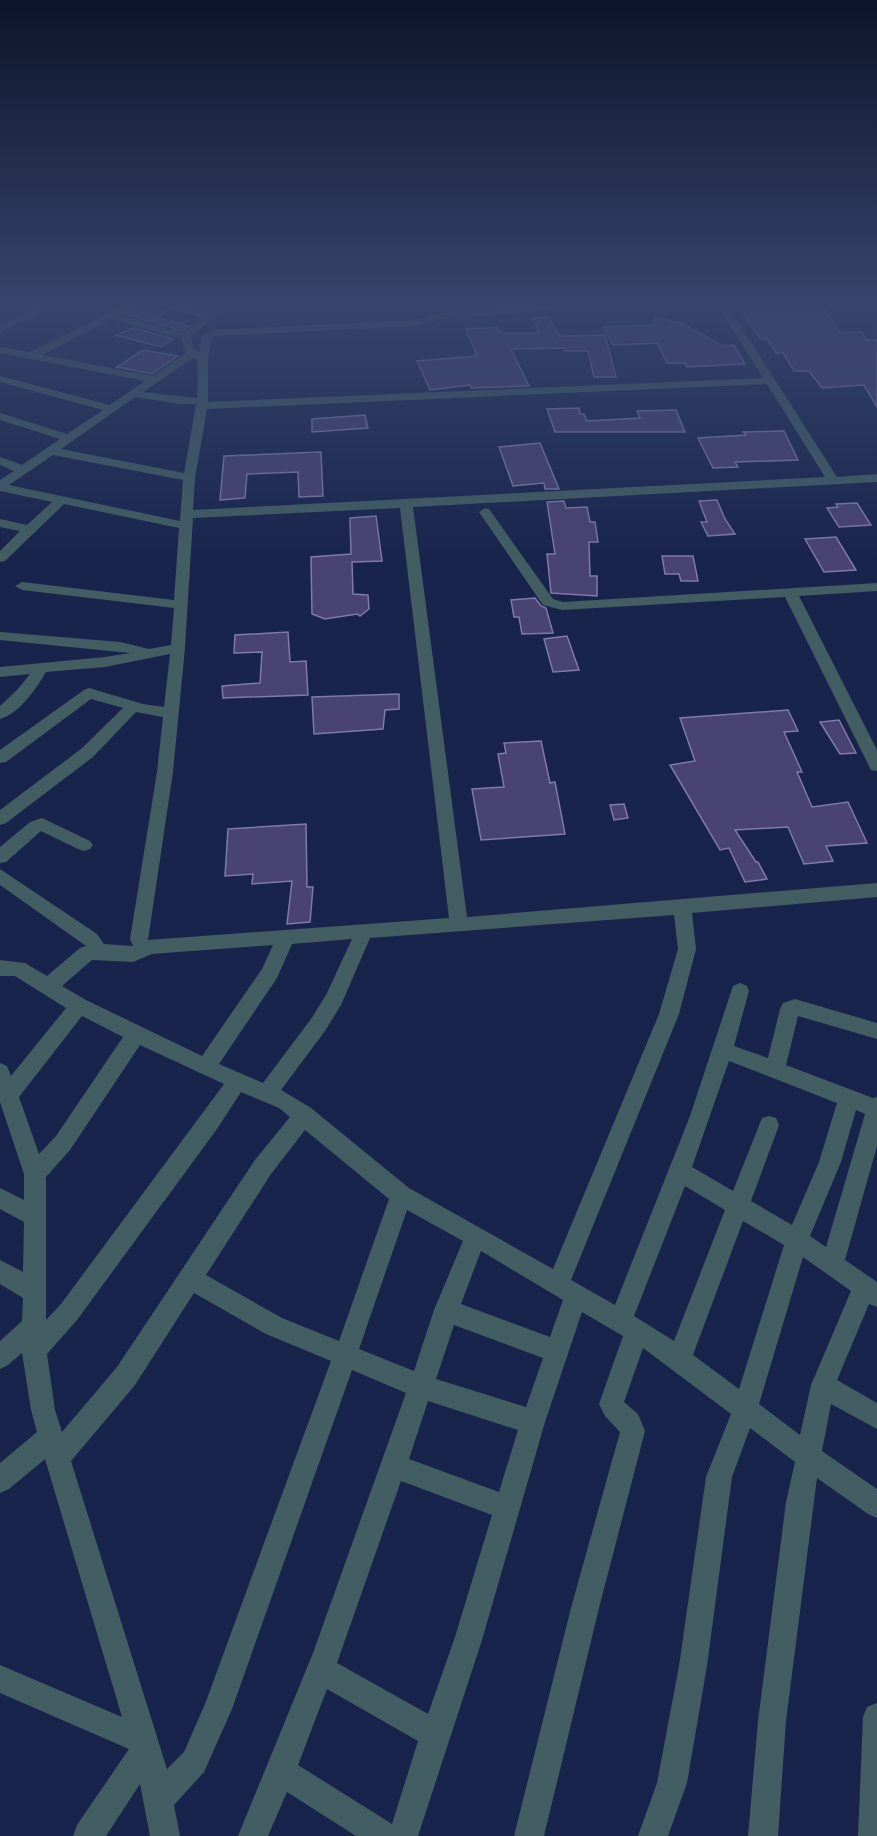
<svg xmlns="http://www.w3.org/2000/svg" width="877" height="1836" font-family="'Space Grotesk',sans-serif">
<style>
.building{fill:#494371;stroke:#7f7aac;stroke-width:1.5}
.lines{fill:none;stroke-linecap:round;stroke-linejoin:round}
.minor{fill:#425e62;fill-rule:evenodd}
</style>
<rect width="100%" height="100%" fill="#18244c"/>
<g class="building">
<polygon points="144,303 146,305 167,311 148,321 125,314"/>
<polygon points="735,303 791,303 792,309 825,309 840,332 862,332 866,340 877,340 877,407 864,385 822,388 809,371 794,371 783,353 776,353 767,339 761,339"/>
<polygon points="549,317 560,338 560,336 605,335 616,377 594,377 588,351 565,351 564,348 511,349 529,386 471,388 470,385 430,390 417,361 477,356 466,329 498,327 497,331 501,331 501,333 540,333 532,318"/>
<polygon points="654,317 681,323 723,346 734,345 745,364 687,367 685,363 667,363 657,343 613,345 604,327 655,325"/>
<polygon points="160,318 189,326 183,331 150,321"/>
<polygon points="134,328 173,339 161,347 116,335"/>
<polygon points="143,350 178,356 152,374 117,367"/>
<polygon points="579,408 580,414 584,414 587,421 640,418 637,411 676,410 685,432 555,432 547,409"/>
<polygon points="365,415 368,428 312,432 312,419"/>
<polygon points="784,431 798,460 735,462 738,467 713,468 698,438 746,435 743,432"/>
<polygon points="540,443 559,489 545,489 544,483 513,486 499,447"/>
<polygon points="321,452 323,496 299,497 298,472 247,474 245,498 220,500 224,456"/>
<polygon points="717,500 725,519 735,534 708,536 701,522 707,522 699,501"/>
<polygon points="564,501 566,508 587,507 590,522 595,522 598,542 589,542 590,576 597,576 597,596 551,593 547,554 555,554 547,502"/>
<polygon points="857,503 871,525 839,527 827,508 838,507 836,504"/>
<polygon points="376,516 382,561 352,562 353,594 368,595 369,609 360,616 357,614 325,619 312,614 311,557 351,554 350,518"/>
<polygon points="836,537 856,570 824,572 805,539"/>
<polygon points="662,556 693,556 698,581 681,581 679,574 665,574"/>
<polygon points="535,598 541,606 546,608 553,633 522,634 519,617 514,617 511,600"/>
<polygon points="288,632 290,662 306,661 308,695 223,698 222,686 260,683 262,652 234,653 235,635"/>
<polygon points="567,636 579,670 553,672 544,639"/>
<polygon points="399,694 399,709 385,710 383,729 314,734 312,697"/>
<polygon points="788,710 798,731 784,732 802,772 797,772 812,807 848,802 867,843 826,846 833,861 804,864 788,827 735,830 756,862 758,862 767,879 745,882 729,848 720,850 670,765 695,761 680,718"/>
<polygon points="839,720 856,753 840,754 820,722"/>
<polygon points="541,741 550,783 555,782 565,834 481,840 472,789 504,787 498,754 506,753 504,743"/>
<polygon points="624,804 628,818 614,820 610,805"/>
<polygon points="306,824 307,887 313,887 310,922 287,924 292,881 252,884 253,874 225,876 228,829"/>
</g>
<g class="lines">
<g class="minor">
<polygon points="49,303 62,303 0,332 0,325"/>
<path d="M129,303H141L119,315L183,333L202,318L147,303H164L207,313L219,303H230L191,337L193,347L199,353L202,336L213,330L415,320L441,313L571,303H613L608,306L441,319L415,326L215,336L212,338L208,358V402L763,378L716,303H726L837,477L877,474V482L413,507L467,917L877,883V897L692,913L696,949L679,1014L571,1280L615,1305L690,1116L733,986L740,983L747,986L749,991L734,1046L768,1058L780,1009L783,1003L795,999L877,1023V1039L798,1016L786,1065L873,1098L877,1097V1146L845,1260L877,1282V1307L869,1304L837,1380L877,1403V1429L831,1404L822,1451L877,1489V1518L868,1514L817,1478L786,1721L778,1836H748L758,1721L786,1502L795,1462L750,1428L732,1477L707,1666L687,1783L668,1836H638L657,1783L679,1666L706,1477L731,1414L643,1348L624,1402L638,1414L645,1431L599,1608L544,1836H514L571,1608L620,1432L605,1416L599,1404L623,1336L582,1312L545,1422L482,1640L418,1836H356L287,1792L268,1836H238L313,1653L406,1393L352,1370L232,1709L204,1772L174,1805L180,1836H150L140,1784L106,1836H73L77,1825L129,1749L0,1693V1665L122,1717L45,1459L9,1489L0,1493V1463L37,1432L31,1410L22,1353L8,1365L0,1369V1341L22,1321L23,1298L0,1284V1260L23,1272L24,1222L0,1209V1188L24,1200V1174L0,1102V1063L7,1066L11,1076L66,1008L15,976H0V960L25,963L47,976L80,948L86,946L0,885V869L97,934L104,944L133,946L130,939L157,772L163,717L136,712L93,757L6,823L0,825V810L81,749L123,708L91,699L6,762L0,763V750L84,690L89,688L143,704L164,707L170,654L105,667L46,672C36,689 19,714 0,719V706L17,690L30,674L0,677V667L105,657L130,653L0,640V632L120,642L149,649L171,645L174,608L22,590L15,586L22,582L174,600L179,528L64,504L5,561L0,562V551L20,531L0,527V519L27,525L52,502L0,491V480L14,471L0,465V457L22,465L60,439L0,420V413L67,434L103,410L0,382V376L110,405L145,381L0,353V347L30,352ZM111,319L181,339L186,353L153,376L42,355ZM193,358L198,360L197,398L143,392ZM767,384L825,477L193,510L195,478L207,409ZM135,397L180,404H196L184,473L61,449ZM53,455L183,480L180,521L9,485ZM400,508L449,918L148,940L173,772L185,648L193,518ZM674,915L678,949L659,1014L553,1269L409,1188L311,1108L281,1090L325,1031L341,1005L370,938ZM352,939L326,995L311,1019L263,1083L219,1064L277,978L292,944ZM273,945L262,969L202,1056L86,1000L62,986L92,960L133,962L152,954ZM82,1016L123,1037L56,1136L39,1154L19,1097ZM140,1045L224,1084L61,1304L46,1320V1177L70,1150ZM729,1061L837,1103L819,1162L792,1225L751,1201L779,1125L776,1118L769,1116L762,1118L733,1191L692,1167ZM241,1092L279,1108L290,1117L255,1160L117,1367L62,1432L55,1410L47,1354L77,1320L217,1129ZM856,1110L865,1114L826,1247L810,1236L841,1162ZM305,1130L389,1199L339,1341L282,1318L206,1275L271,1174ZM685,1186L725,1210L674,1341L634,1316ZM407,1210L463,1241L434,1310L414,1371L359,1349ZM743,1221L784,1245L739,1389L693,1355ZM481,1251L563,1300L550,1337L461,1304ZM803,1257L851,1291L811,1385L800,1435L759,1404ZM194,1293L266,1334L331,1361L205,1704L184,1752L167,1769L71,1461L135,1385ZM454,1325L543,1358L526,1407L436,1379ZM428,1401L518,1430L499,1492L409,1459ZM401,1481L492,1515L454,1640L428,1714L337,1663ZM327,1689L418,1741L392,1824L298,1765Z"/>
<polygon points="485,508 489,509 553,599 563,602 877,583 877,591 799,596 877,750 877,771 871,770 869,766 785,597 562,610 543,605 479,512"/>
<polygon points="42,818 90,841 93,845 90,849 84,851 78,849 41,831 6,862 0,863 0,847 30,822"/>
<polygon points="877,1703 877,1836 858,1836 863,1717 867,1707"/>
</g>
</g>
<linearGradient id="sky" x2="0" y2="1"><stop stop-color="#0d142a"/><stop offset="0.54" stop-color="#37456c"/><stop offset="1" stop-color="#37456c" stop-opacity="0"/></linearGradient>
<rect width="877" height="560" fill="url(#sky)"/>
</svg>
